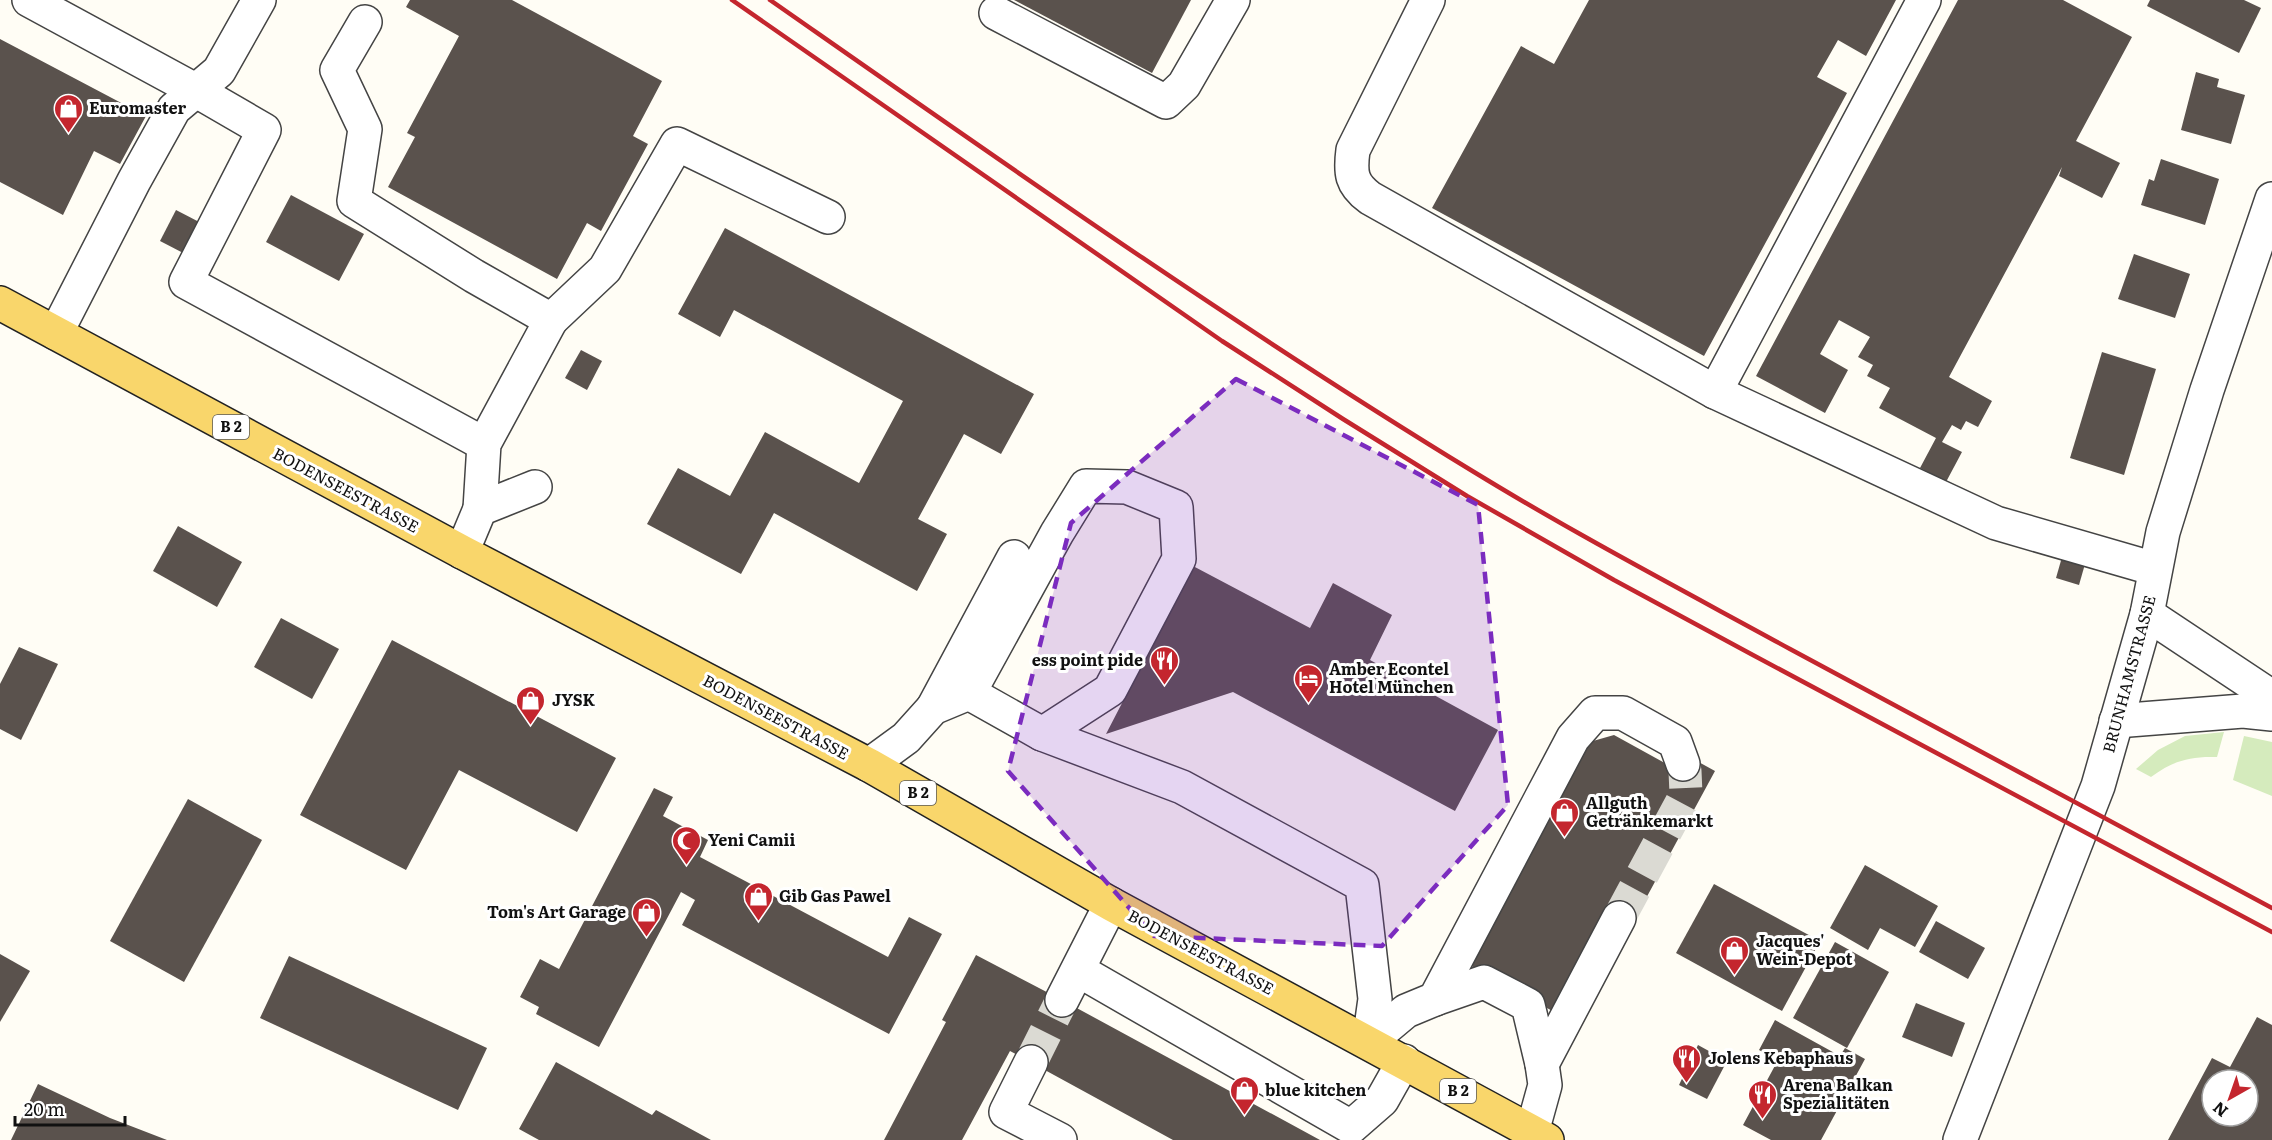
<svg xmlns="http://www.w3.org/2000/svg" width="2272" height="1140" font-family="Literata,serif">
<style>
.green{fill:#d5ebbd}
.building{fill:#5a524d;fill-rule:evenodd}
.lines{fill:none;stroke-linecap:round;stroke-linejoin:round}
.minor-tunnel{stroke:#dbdad3;stroke-width:33;stroke-dasharray:33 16;stroke-linecap:butt}
.minor-casing{stroke:#444;stroke-width:36}
.major-casing{stroke:#222;stroke-width:36}
.minor{stroke:#fff;stroke-width:33}
.major{stroke:#f9d66b;stroke-width:33}
.rail{stroke:#c4262e;stroke-width:4.5}
.marked{fill:#7b2cbf;fill-opacity:0.2;stroke:#7b2cbf;stroke-width:4.5;stroke-dasharray:12 8;stroke-linejoin:round}
.labels{text-anchor:middle;stroke-width:6;stroke-linejoin:round;paint-order:stroke}
.shield{fill:#fff;stroke:#585858;stroke-width:1.5}
.shield-label{font-size:15px;font-weight:bold;fill:#111}
.poi-label{font-size:16px;font-weight:bold;fill:#111;stroke:#fff;text-anchor:start}
.street-label{font-size:16px;fill:#111;stroke:#fff}
</style>
<rect width="100%" height="100%" fill="#fffdf5"/>
<g class="green">
<path d="M2224,732L2217,757C2189,756 2173,761 2151,777L2136,769L2158,750L2185,736Z"/>
<polygon points="2244,736 2272,742 2272,796 2233,780"/>
</g>
<g class="building">
<polygon points="410,0 512,0 662,81 633,136 648,144 601,231 587,223 557,279 388,187 415,137 407,133 459,36 406,7"/>
<polygon points="1014,0 1191,0 1152,73"/>
<polygon points="1589,0 1896,0 1866,56 1838,40 1817,77 1847,93 1704,356 1432,208 1521,46 1554,64"/>
<polygon points="1958,0 2063,0 2132,37 2076,141 2120,163 2102,198 2059,176 2062,167 1949,377 1992,401 1978,427 1966,421 1961,430 1952,425 1942,442 1962,452 1946,482 1920,468 1936,438 1879,408 1890,388 1867,376 1873,365 1858,357 1870,337 1839,320 1820,354 1848,370 1825,413 1756,376"/>
<polygon points="2150,0 2244,0 2261,8 2239,53 2147,6"/>
<polygon points="0,39 146,116 120,164 94,151 63,215 0,182"/>
<polygon points="2196,72 2219,79 2217,87 2245,95 2231,144 2181,130"/>
<polygon points="2161,159 2219,179 2205,225 2141,205 2149,179 2154,181"/>
<polygon points="291,195 364,234 339,281 266,242"/>
<polygon points="176,210 205,225 189,256 160,241"/>
<polygon points="725,228 1034,394 1001,454 964,434 918,519 947,534 917,591 774,513 741,574 647,524 678,468 730,496 765,432 859,483 903,401 734,310 720,337 678,314"/>
<polygon points="2134,254 2190,274 2175,318 2118,299"/>
<polygon points="581,350 602,361 587,390 565,378"/>
<polygon points="2102,352 2156,369 2124,475 2070,458"/>
<polygon points="178,526 242,562 217,607 153,571"/>
<polygon points="2064,550 2087,557 2079,585 2056,578"/>
<polygon points="1193,566 1310,628 1333,583 1392,615 1370,660 1498,730 1455,811 1233,692 1106,734"/>
<polygon points="281,618 339,649 312,699 254,667"/>
<polygon points="392,640 616,758 577,832 459,770 406,870 300,815"/>
<polygon points="19,647 58,664 21,740 0,729 0,684"/>
<polygon points="1614,735 1672,767 1695,760 1715,771 1631,926 1556,1013 1466,963 1586,743"/>
<polygon points="654,788 673,797 663,816 708,840 700,857 888,957 909,917 942,934 889,1034 682,925 695,900 681,892 599,1047 536,1014 539,1007 520,997 540,959 559,969"/>
<polygon points="188,799 262,840 184,982 110,941"/>
<polygon points="1865,865 1938,906 1915,947 1880,928 1868,950 1830,928"/>
<polygon points="1714,884 1820,941 1782,1011 1676,953"/>
<polygon points="1936,921 1985,948 1968,979 1919,952"/>
<polygon points="1835,942 1889,972 1847,1048 1793,1018"/>
<polygon points="0,954 30,971 0,1022"/>
<polygon points="976,955 1062,1000 1320,1140 1173,1140 1010,1051 962,1140 884,1140 946,1022 942,1020"/>
<polygon points="289,956 487,1048 458,1110 260,1018"/>
<polygon points="1916,1003 1965,1023 1952,1057 1902,1037"/>
<path d="M2257,1017L2272,1025V1140H2168L2212,1058L2230,1067ZM2212,1080H2248V1116H2212Z"/>
<polygon points="1775,1020 1840,1056 1845,1048 1865,1059 1821,1140 1771,1140 1743,1125 1778,1060 1759,1050"/>
<polygon points="1698,1045 1727,1061 1707,1099 1679,1085"/>
<polygon points="556,1062 652,1115 656,1110 711,1140 539,1140 519,1129"/>
<polygon points="38,1084 110,1118 167,1140 11,1140"/>
</g>
<g class="lines">
<g class="minor-tunnel">
<polyline points="1619,918 1686,794 1685,771 1683,764"/>
<polyline points="1031,1062 1062,1000"/>
</g>
<defs>
<g id="minor">
<polyline points="29,0 195,90 264,130 186,282 484,444"/>
<path d="M1428,0L1353,150C1350,173 1351,184 1370,198L1715,392L1996,523L2155,569"/>
<polyline points="996,13 1166,102 1184,85 1233,0"/>
<polyline points="365,22 337,70 365,129 354,201 474,276 551,320 484,444 480,509"/>
<polyline points="551,320 605,269 677,144 828,217"/>
<polyline points="56,333 134,181 174,109 219,71 259,0"/>
<polyline points="1715,392 1924,0"/>
<polyline points="462,552 480,509 535,487"/>
<polyline points="2147,614 2272,697"/>
<polyline points="969,693 1042,734 1182,787 1362,885 1375,999 1369,1042 1406,1011 1435,999 1573,738 1595,713 1623,713 1675,742 1683,764"/>
<polyline points="933,708 1014,557"/>
<polyline points="2116,721 2243,711 2272,714"/>
<polyline points="869,765 906,738 933,708 969,693 1057,533 1086,486 1127,487 1176,507 1179,559 1110,690 1042,734"/>
<polyline points="1078,970 1351,1127 1382,1100 1404,1061"/>
<polyline points="1435,999 1484,982 1528,1005 1542,1064 1545,1085 1532,1132"/>
<polyline points="1062,1000 1111,904"/>
<polyline points="1031,1062 1006,1112 1060,1140"/>
<polyline points="1542,1064 1619,918"/>
<polyline points="1960,1140 2098,786 2147,614 2163,532 2207,390 2272,199"/>
</g>
<polyline id="major" points="0,303 462,552 869,765 1111,904 1547,1140"/>
</defs>
<use href="#minor" class="minor-casing"/>
<use href="#major" class="major-casing"/>
<use href="#minor" class="minor"/>
<use href="#major" class="major"/>
<g class="rail">
<polyline points="732,0 1222,341 1343,419 1467,496 1614,580 1751,654 2272,932"/>
<path d="M770,0C1002,162 1233,325 1474,472C1577,535 1684,591 1790,649C1950,736 2111,822 2272,908"/>
</g>
</g>
<path class="marked" d="M1236,379L1478,505L1508,805L1382,946L1154,936L1008,771L1071,523Z"/>
<defs>
<symbol id="shop-pin" viewBox="-11 -11 22 30"><path d="M0 17L-7.5 6A9.5 9.5 0 1 1 7.5 6Z" fill="#c4262e" stroke="#fff"/><path d="M-5-2.5h2.3a2.7 3.5 0 0 1 5.4 0H5L5.5 6h-11ZM-1.5-2.5h3a1.5 2.3 0 0 0-3 0Z" fill="#fff"/></symbol>
<symbol id="restaurant-pin" viewBox="-11 -11 22 30"><path d="M0 17L-7.5 6A9.5 9.5 0 1 1 7.5 6Z" fill="#c4262e" stroke="#fff"/><path d="M-5-6h1v4h1v-4h1v4h1v-4h1v5L-1.5 .5V6h-2V.5L-5-1ZM5-6V6H3V1.5H1.5Q1.5-4 5-6Z" fill="#fff"/></symbol>
<symbol id="hotel-pin" viewBox="-11 -11 22 30"><path d="M0 17L-7.5 6A9.5 9.5 0 1 1 7.5 6Z" fill="#c4262e" stroke="#fff"/><path d="M-6-4.5h1.5V1H6V5H4.5V3h-9V5H-6ZM-4 0a1.8 1.8 0 1 1 3.6 0ZM.5 0V-2.5h3Q6-2.5 6 0Z" fill="#fff"/></symbol>
<symbol id="mosque-pin" viewBox="-11 -11 22 30"><path d="M0 17L-7.5 6A9.5 9.5 0 1 1 7.5 6Z" fill="#c4262e" stroke="#fff"/><path d="M3.5-4.9A6 6 0 1 0 3.5 4.9A5 5 0 1 1 3.5-4.9Z" fill="#fff"/></symbol>
</defs>
<g fill-rule="evenodd">
<use href="#shop-pin" x="52" y="92" width="33" height="45"/>
<use href="#restaurant-pin" x="1148" y="644" width="33" height="45"/>
<use href="#hotel-pin" x="1292" y="662" width="33" height="45"/>
<use href="#shop-pin" x="514" y="684" width="33" height="45"/>
<use href="#shop-pin" x="1548" y="796" width="33" height="45"/>
<use href="#mosque-pin" x="670" y="824" width="33" height="45"/>
<use href="#shop-pin" x="742" y="880" width="33" height="45"/>
<use href="#shop-pin" x="630" y="896" width="33" height="45"/>
<use href="#shop-pin" x="1718" y="934" width="33" height="45"/>
<use href="#restaurant-pin" x="1670" y="1042" width="33" height="45"/>
<use href="#shop-pin" x="1228" y="1074" width="33" height="45"/>
<use href="#restaurant-pin" x="1746" y="1078" width="33" height="45"/>
</g>
<g class="labels">
<g class="shield">
<rect x="213" y="415" width="36" height="24" rx="4.5"/>
<rect x="900" y="781" width="36" height="24" rx="4.5"/>
<rect x="1440" y="1079" width="36" height="24" rx="4.5"/>
</g>
<g class="shield-label">
<text x="231" y="432">B 2</text>
<text x="918" y="798">B 2</text>
<text x="1458" y="1096">B 2</text>
</g>
<g class="poi-label">
<text x="89" y="114">Euromaster</text>
<text x="1143" y="666" text-anchor="end">ess point pide</text>
<text x="1329" y="675">Amber Econtel<tspan x="1329" dy="18">Hotel München</tspan></text>
<text x="552" y="706">JYSK</text>
<text x="1586" y="809">Allguth<tspan x="1586" dy="18">Getränkemarkt</tspan></text>
<text x="708" y="846">Yeni Camii</text>
<text x="779" y="902">Gib Gas Pawel</text>
<text x="626" y="918" text-anchor="end">Tom's Art Garage</text>
<text x="1756" y="947">Jacques'<tspan x="1756" dy="18">Wein-Depot</tspan></text>
<text x="1708" y="1064">Jolens Kebaphaus</text>
<text x="1783" y="1091">Arena Balkan<tspan x="1783" dy="18">Spezialitäten</tspan></text>
<text x="1265" y="1096">blue kitchen</text>
</g>
<g class="street-label">
<text transform="translate(346 490) rotate(28)" y="6">BODENSEESTRASSE</text>
<text transform="translate(2129 674) rotate(-75)" y="6">BRUNHAMSTRASSE</text>
<text transform="translate(776 717) rotate(28)" y="6">BODENSEESTRASSE</text>
<text transform="translate(1201 952) rotate(28)" y="6">BODENSEESTRASSE</text>
</g>
</g>
<g transform="translate(2230 1098) rotate(220)"><circle r="28" fill="#ffffff" stroke="#a0a0a0" stroke-width="1.5"/>
<path d="M0-4.5L10 22L0 15L-10 22Z" fill="#c4262e"/>
<text y="-9" font-size="16" font-weight="bold" text-anchor="middle" fill="#111111">N</text>
</g>
<path d="M15 1116v9h110v-9" fill="none" stroke="#111111" stroke-width="3"/>
<text x="24" y="1116" font-size="18" fill="#111111" stroke="#ffffff" stroke-width="4.5" paint-order="stroke">20 m</text>
</svg>
